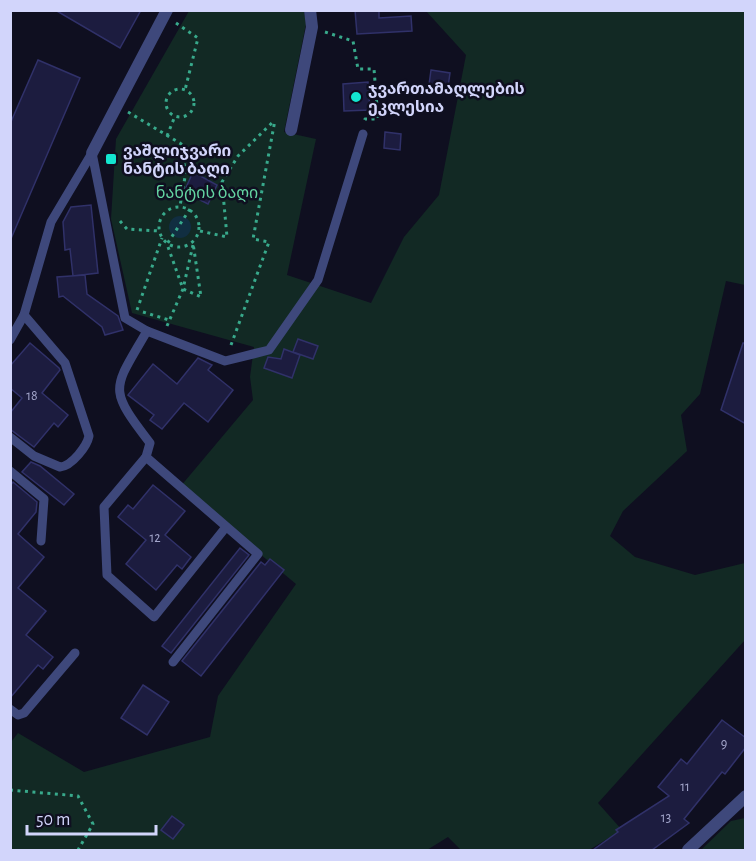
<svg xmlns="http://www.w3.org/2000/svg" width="756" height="861" font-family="'Alegreya Sans','Noto Sans Georgian',sans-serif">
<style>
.green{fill:#122924}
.water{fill:#112e41}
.building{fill:#1c1c3f;stroke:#303169;stroke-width:1.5}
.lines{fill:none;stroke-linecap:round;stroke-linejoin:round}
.path{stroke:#38a98b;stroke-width:3;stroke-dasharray:3 4.5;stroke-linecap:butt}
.service{stroke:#3e487b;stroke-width:9}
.minor{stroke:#3e487b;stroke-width:12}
.poi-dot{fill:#13e6d0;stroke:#0f0f20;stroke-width:2}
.labels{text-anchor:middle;stroke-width:5;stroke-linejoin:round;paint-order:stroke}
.number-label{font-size:14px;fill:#a4a7cc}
.poi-label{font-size:16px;font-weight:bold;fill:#d2d5fb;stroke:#0f0f20;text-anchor:start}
.park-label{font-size:16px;fill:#64d5a2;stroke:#0f0f20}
</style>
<rect width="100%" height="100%" fill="#0f0f20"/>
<g class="green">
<polygon points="189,11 304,11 306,24 284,132 316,139 287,275 371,303 404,237 439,195 466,55 426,11 745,11 745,285 726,281 700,394 681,415 687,451 623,511 610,536 635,557 695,575 745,563 745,640 598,803 622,830 589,850 461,850 448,837 427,850 11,850 11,742 18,733 84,772 210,737 218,696 296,584 180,487 253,400 250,377 254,347 132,313 111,219 116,139"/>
<polygon points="745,818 745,850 701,850 731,821"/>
</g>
<circle class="water" cx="180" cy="227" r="11"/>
<g class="building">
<polygon points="55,10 141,10 120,48"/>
<polygon points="355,10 379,10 379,18 411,16 412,31 357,34"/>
<polygon points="38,60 80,78 10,241 10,124"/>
<polygon points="431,70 450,73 447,94 428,92"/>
<polygon points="368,82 370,110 344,111 343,84"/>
<polygon points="385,132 401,134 400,150 384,148"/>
<polygon points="193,172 217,185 208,204 184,192"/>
<polygon points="91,205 98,273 73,276 70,249 65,250 63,222 71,207"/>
<polygon points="85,275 87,294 118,316 123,330 105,335 102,327 63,296 59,297 57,277"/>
<polygon points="298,339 318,346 313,359 293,352"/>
<polygon points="30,343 59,368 60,370 42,393 68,415 58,427 54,423 34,447 10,429 10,413 22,398 10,388 10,366"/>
<polygon points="743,343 746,343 746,424 721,410"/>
<polygon points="284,349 300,355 292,378 264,368 268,357 281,359"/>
<polygon points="198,358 212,365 208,370 233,390 208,422 184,403 162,429 150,420 154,415 128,395 153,364 177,384"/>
<polygon points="31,462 40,466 74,494 64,505 22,472"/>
<polygon points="13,482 37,502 36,512 18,534 44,557 18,588 46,611 26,635 53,657 43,669 38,665 10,698 10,486"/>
<polygon points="153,485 185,511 165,535 191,557 182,569 177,565 156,590 126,564 146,540 118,517 128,505 133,509"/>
<polygon points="240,548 249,555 171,653 162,646"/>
<polygon points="270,559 284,570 201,676 182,661 261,562 265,565"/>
<polygon points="143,685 169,702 147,735 121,718"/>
<polygon points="722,720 746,738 746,747 725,774 722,772 684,819 689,823 652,850 593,850 618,832 616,830 669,796 658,787 681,759 687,764"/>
<polygon points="172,816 184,825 173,839 161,830"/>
</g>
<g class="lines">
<g class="path">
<polyline points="176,23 198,38 185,90"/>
<polyline points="325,32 353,41 358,69 374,69 378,119 365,119 364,123"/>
<circle cx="180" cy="103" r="14"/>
<polyline points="128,112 183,145 185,177 180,206"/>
<polyline points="167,136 175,116"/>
<circle cx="179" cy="227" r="20"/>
<polyline points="190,209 167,244 183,289 201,297 193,243"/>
<polyline points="120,221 127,229 159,231"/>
<polyline points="200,231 227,237 222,182 238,156 274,121"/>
<polyline points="137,310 162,238"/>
<polyline points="143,312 169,320"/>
<polyline points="167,326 183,289 193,245"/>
<polyline points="231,345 269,242 253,239 275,120"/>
<polyline points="10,790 78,796 93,824 78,850"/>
</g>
<g class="service">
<polyline points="92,153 125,318 147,331 225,361 269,350 318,280 363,134"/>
<path d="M147,331C113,390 107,387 150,443L146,457L258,554L173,662"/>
<polyline points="10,340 24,315 51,222 92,153"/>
<path d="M10,437L34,456L60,467C72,466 87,446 89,436L65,363L24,315"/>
<polyline points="146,457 104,507 107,575 154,617 226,527"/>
<polyline points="10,471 44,499 41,541"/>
<polyline points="10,709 18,715 24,713 75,653"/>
</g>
<g class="minor">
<polyline points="291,130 312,27 310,10"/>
<polyline points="92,153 167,10"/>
<polyline points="688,850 746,796"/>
</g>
</g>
<g class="poi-dot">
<circle cx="356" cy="97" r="6"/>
<rect x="105" y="153" width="12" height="12" rx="3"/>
</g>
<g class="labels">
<g class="number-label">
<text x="32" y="400">18</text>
<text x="155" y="542">12</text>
<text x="724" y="748">9</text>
<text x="685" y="791">11</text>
<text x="666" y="822">13</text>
</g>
<g class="poi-label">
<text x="368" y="94">ჯვართამაღლების<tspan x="368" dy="18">ეკლესია</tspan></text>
<text x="123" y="156">ვაშლიჯვარი<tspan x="123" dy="18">ნანტის ბაღი</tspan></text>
</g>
<g class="park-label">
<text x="207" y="198">ნანტის ბაღი</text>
</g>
</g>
<rect width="756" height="861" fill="none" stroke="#d2d5fb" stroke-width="24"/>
<path d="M27 825v9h129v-9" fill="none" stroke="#d2d5fb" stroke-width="3"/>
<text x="36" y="825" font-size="18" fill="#d2d5fb" stroke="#0f0f20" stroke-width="4.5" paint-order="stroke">50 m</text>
</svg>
